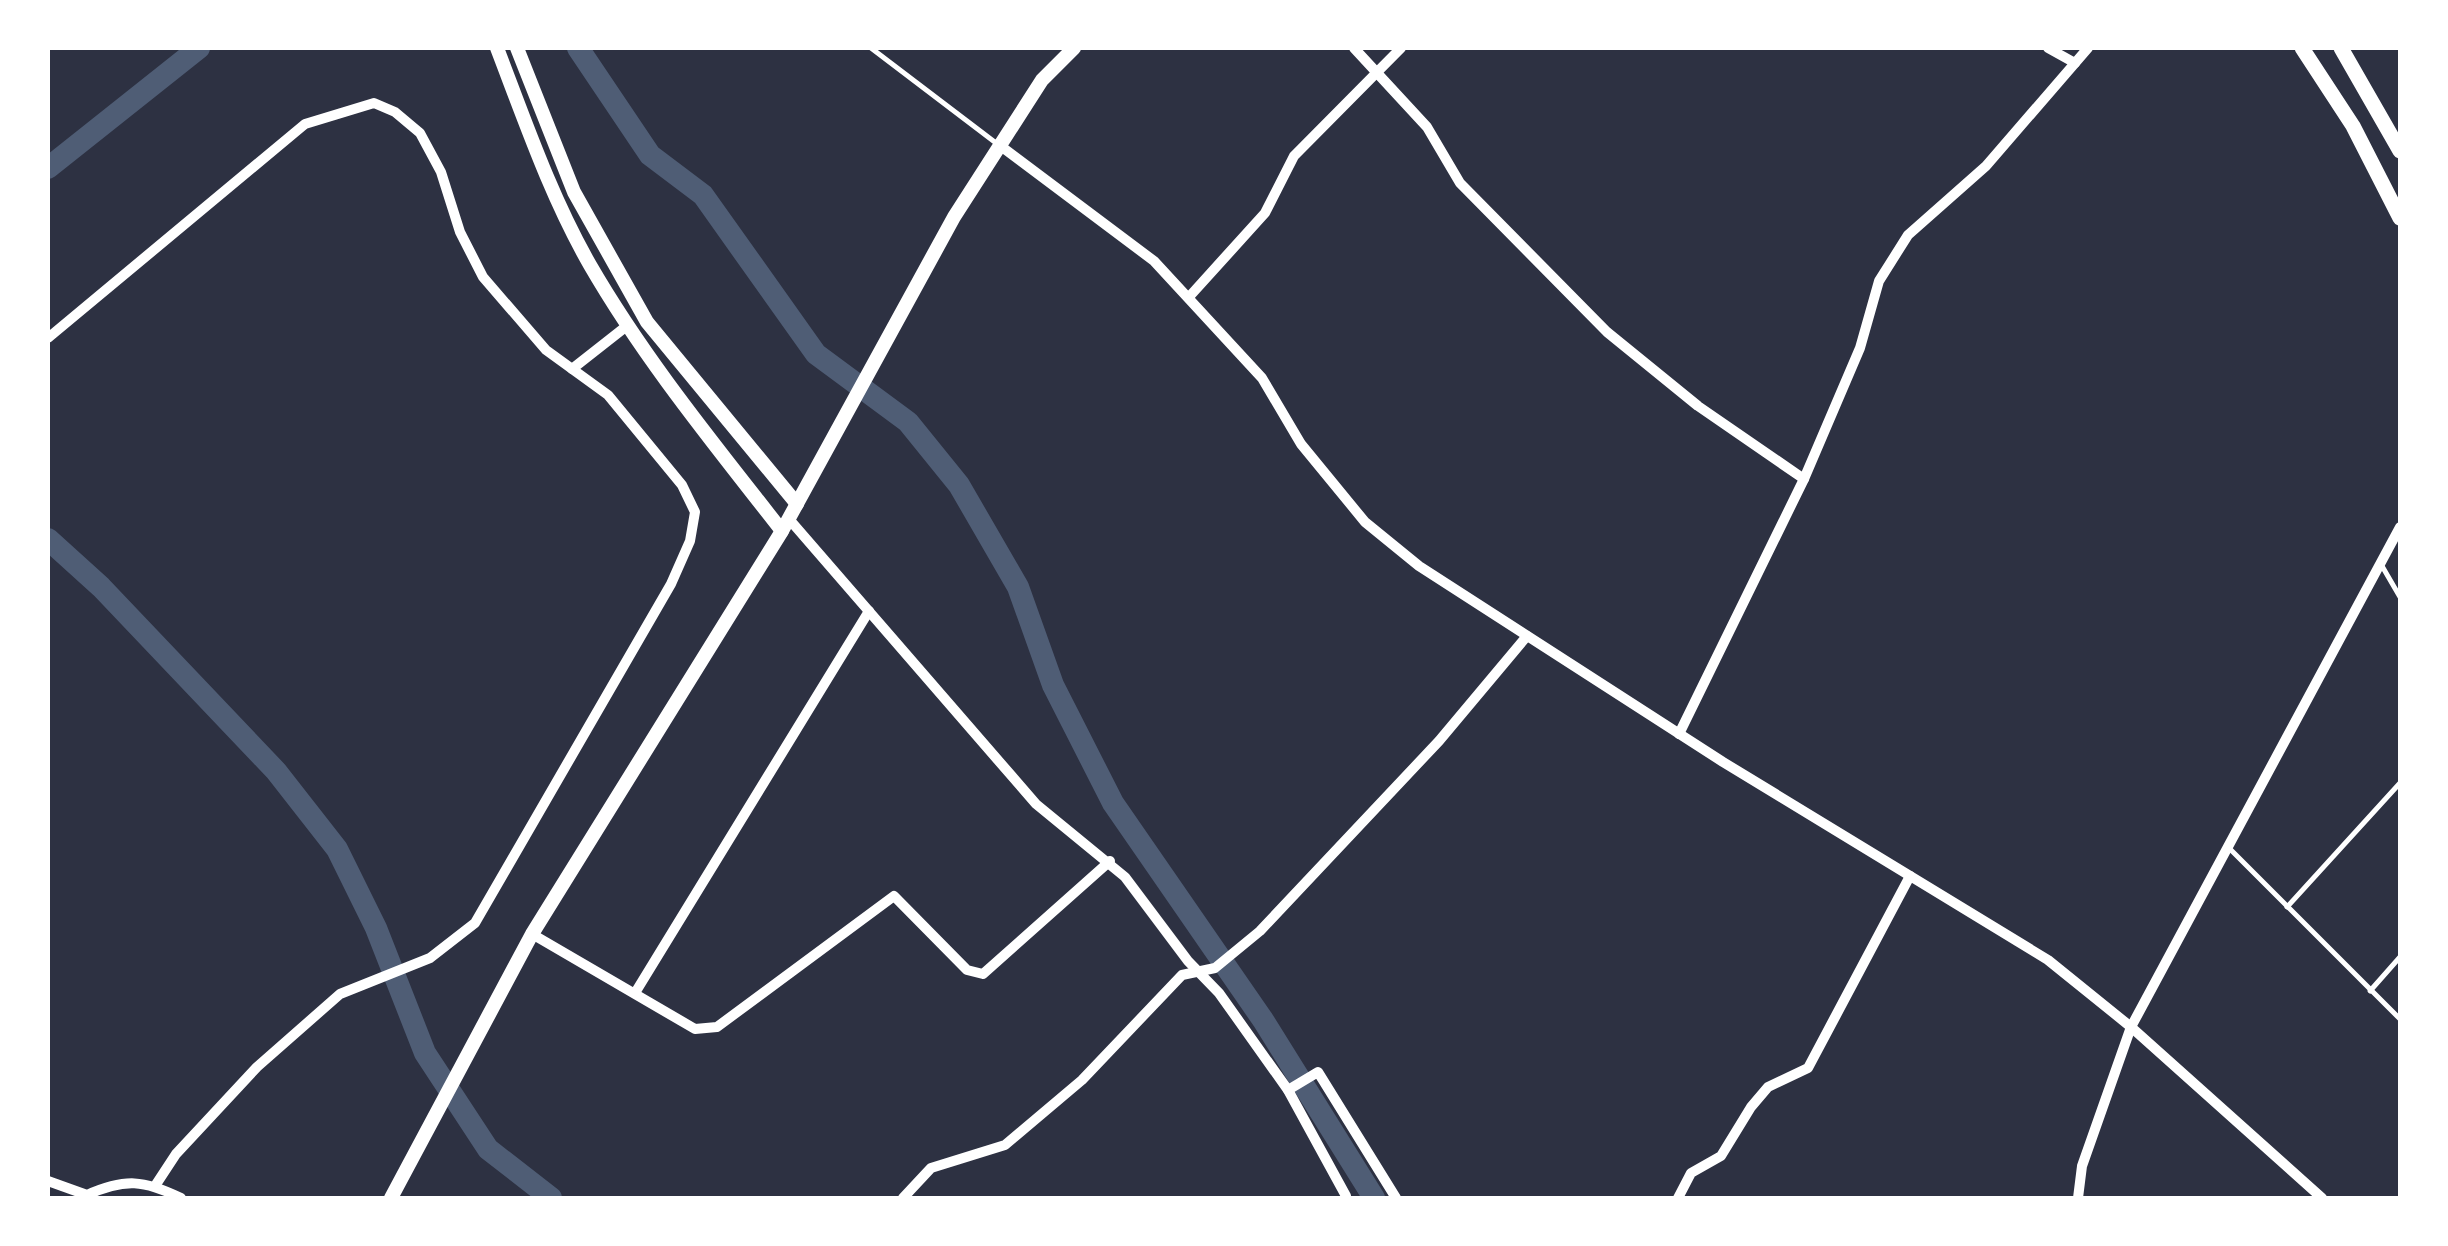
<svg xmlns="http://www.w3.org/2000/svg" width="2448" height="1246" font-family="'Source Sans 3',sans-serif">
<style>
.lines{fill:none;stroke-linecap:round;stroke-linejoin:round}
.canal{stroke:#4f5d75;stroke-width:22}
.service{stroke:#fff;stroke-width:5}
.minor{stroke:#fff;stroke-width:10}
.tertiary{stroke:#fff;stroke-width:14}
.secondary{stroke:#fff;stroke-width:15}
</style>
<rect width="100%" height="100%" fill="#2d3142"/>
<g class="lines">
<g class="canal">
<polyline points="578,48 650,155 703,195 816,354 908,422 959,485 1018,587 1053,685 1113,803 1263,1020 1374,1198"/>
<polyline points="48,168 199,48"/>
<polyline points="48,539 101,587 276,771 337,849 376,928 425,1053 488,1149 551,1198"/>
</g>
<g class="service">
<polyline points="871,48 996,143"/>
<polyline points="2382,566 2400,597"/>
<polyline points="2229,848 2400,1019"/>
<polyline points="2287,907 2400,783"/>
<polyline points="2370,991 2400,957"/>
</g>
<g class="minor">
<polyline points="1354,48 1427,127 1460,183 1607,332 1698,406 1804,479"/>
<polyline points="2048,48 2075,63"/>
<polyline points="998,144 1154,261 1262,378 1301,444 1365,522 1419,566 1723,762 2048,960 2131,1027 2322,1198"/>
<polyline points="1189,297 1265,213 1294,156 1401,48"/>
<polyline points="48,338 305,124 374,103 395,112 420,133 441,172 460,232 483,277 546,350 608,395 682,485 695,512 690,541 671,584 475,923 430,958 340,994 257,1067 176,1154 155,1186"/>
<polyline points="572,369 628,325"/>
<polyline points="789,519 1036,804 1125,877 1188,961 1219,993 1288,1090 1346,1196"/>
<polyline points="1679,734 1804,479 1860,348 1879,281 1908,235 1986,166 2088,48"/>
<polyline points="532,934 695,1029 717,1027 894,896 967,970 983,974 1110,861"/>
<polyline points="635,993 869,611"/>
<polyline points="1288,1090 1318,1072 1396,1198"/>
<path d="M48,1181L87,1195C125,1178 144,1180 181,1198"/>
<polyline points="903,1198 931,1168 1005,1145 1082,1080 1182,975 1215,968 1260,931 1439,741 1527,636"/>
<polyline points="1678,1198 1691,1173 1721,1156 1751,1107 1768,1087 1808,1068 1910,876"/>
<polyline points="2078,1198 2082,1166 2131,1027 2400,527"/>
</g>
<g class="tertiary">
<path d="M497,48C525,121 551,197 590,265C645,360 715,445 782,531"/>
<polyline points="517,48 574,192 647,322 797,504"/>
<polyline points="391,1198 532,934 782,531 954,217 1042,80 1074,48"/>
</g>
<g class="secondary">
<polyline points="2302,48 2353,126 2400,218"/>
<polyline points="2341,48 2400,151"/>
</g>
</g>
<rect width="2448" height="1246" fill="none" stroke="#ffffff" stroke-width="100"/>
</svg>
